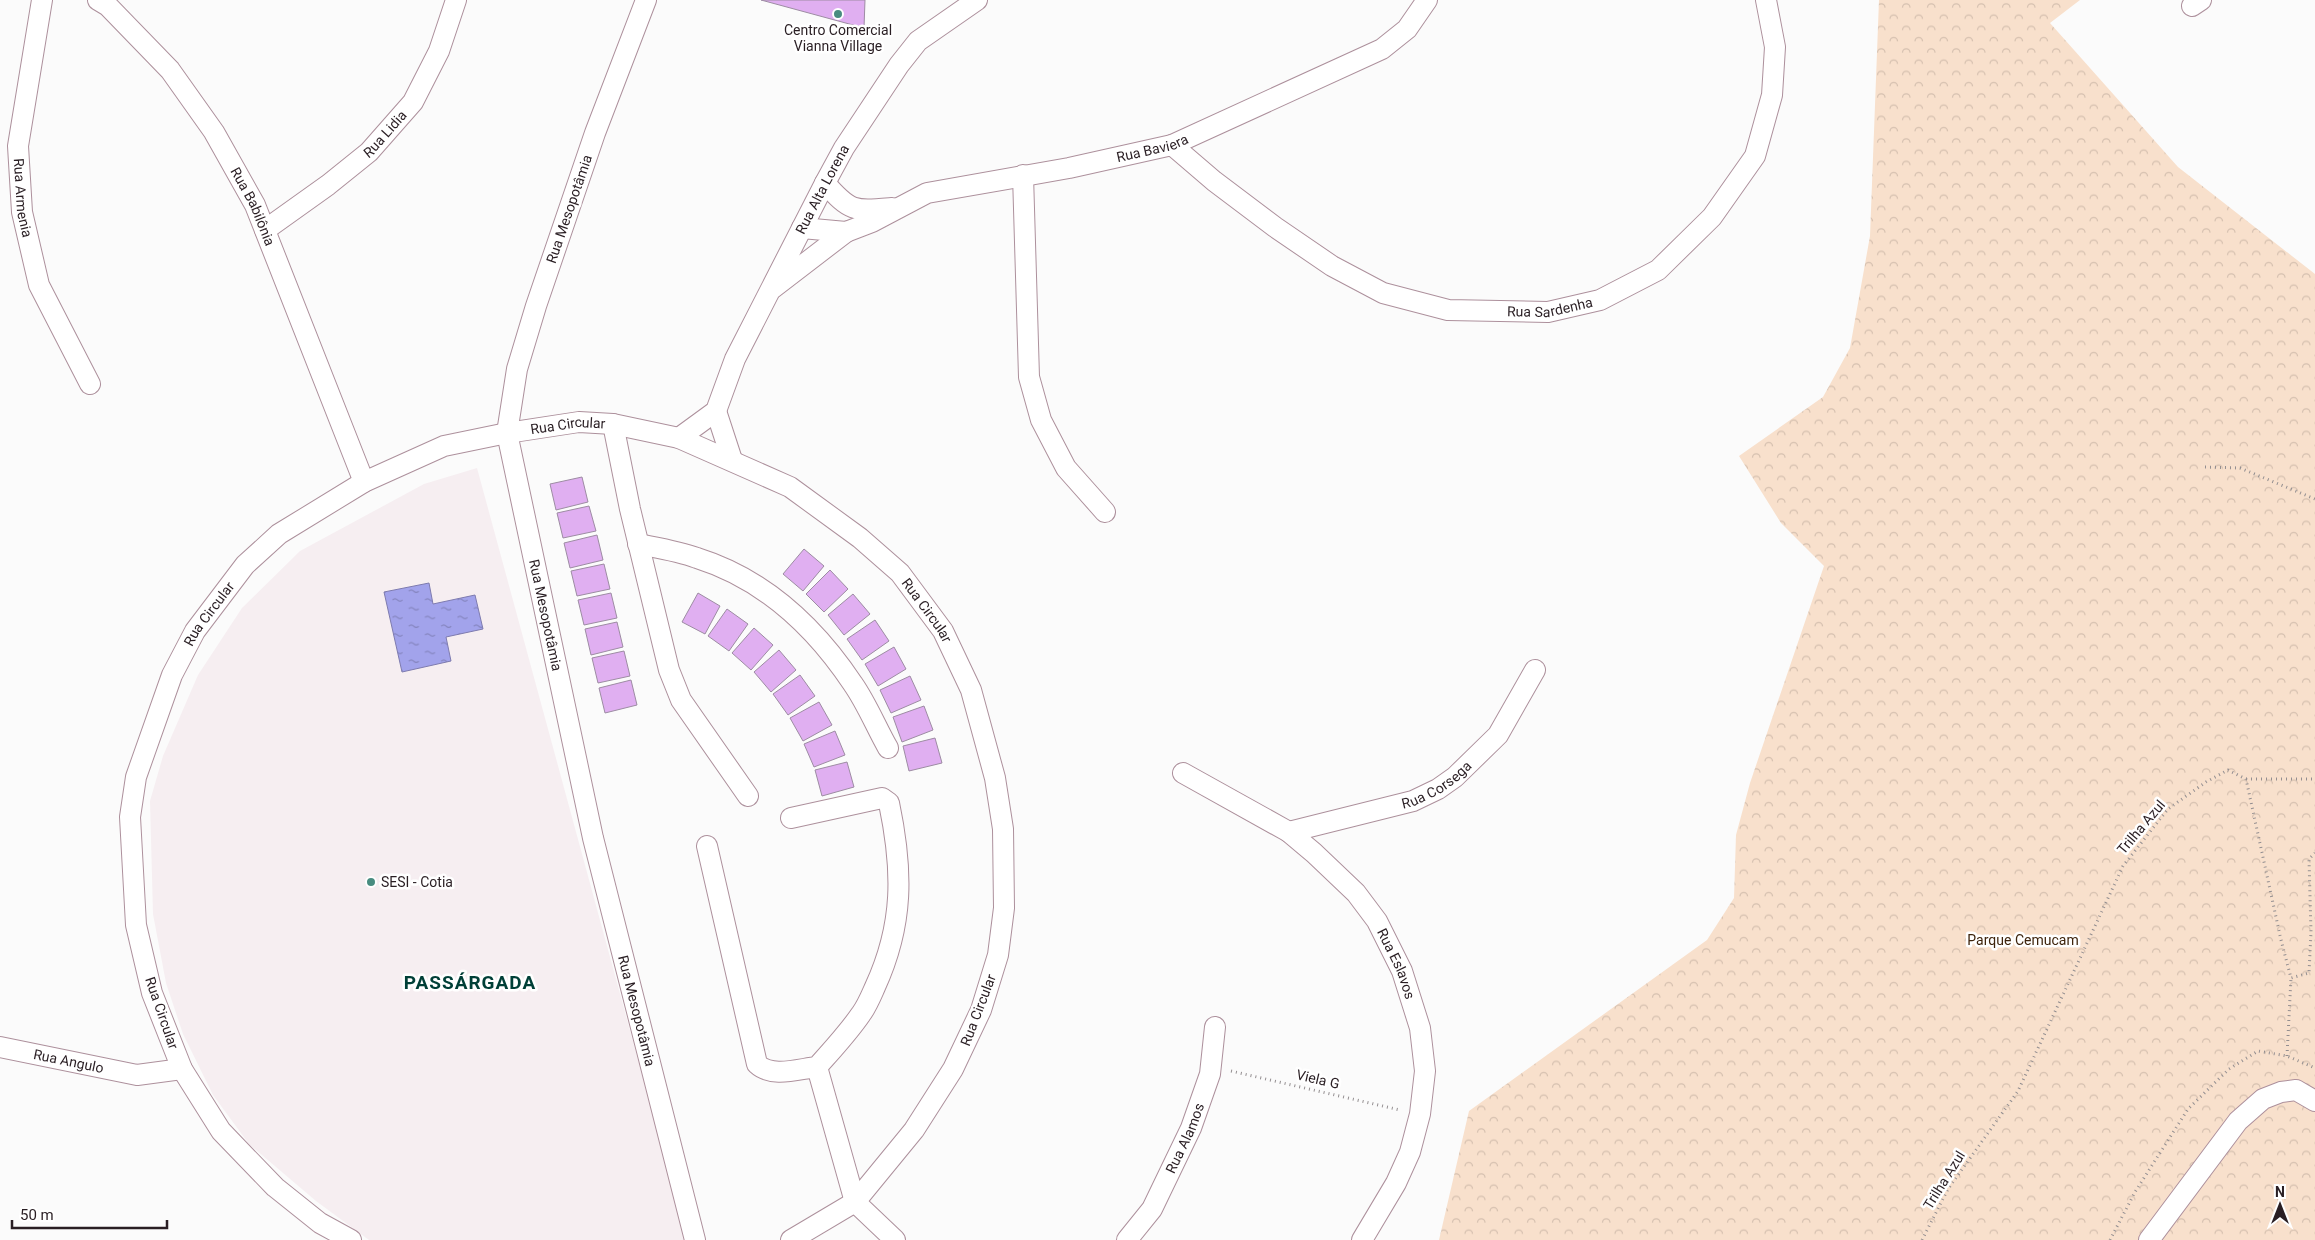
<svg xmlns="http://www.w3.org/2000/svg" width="2315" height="1240" font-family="Roboto,sans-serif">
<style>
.built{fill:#f6eef1}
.park{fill:url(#park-crowns)}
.water{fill:url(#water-ripples);stroke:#7e7baf}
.building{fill:#e0aff1;stroke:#9d8ca3}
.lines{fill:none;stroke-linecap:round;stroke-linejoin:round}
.minor-casing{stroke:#ad909c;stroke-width:22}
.path{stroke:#938e90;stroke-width:3;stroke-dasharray:1 4;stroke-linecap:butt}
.minor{stroke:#fff;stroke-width:20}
.poi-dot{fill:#488c80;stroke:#fff;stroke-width:2}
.labels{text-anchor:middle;stroke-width:5;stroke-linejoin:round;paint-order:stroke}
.poi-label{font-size:14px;fill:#291e23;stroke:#fff}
.street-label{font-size:14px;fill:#291e23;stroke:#fff}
.park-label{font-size:14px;fill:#3e240c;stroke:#fff}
.district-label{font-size:19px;font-weight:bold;letter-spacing:1px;fill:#003f37;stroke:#fff}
</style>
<defs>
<pattern id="park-crowns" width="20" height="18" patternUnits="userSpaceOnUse" patternTransform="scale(1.25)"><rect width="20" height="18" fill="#f8e0cc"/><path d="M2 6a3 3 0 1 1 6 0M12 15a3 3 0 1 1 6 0" fill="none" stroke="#d5c0af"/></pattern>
<pattern id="water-ripples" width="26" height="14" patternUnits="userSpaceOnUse" patternTransform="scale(1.25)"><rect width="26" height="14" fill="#a2a3eb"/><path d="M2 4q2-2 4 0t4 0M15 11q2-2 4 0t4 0" fill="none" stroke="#8484be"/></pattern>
</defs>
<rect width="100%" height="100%" fill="#fbfbfb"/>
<polygon class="built" points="477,468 687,1240 369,1240 316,1201 249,1144 213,1095 183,1034 166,983 153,914 150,801 163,756 198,675 242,608 300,551 424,484"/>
<polygon class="park" points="1879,0 2080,0 2050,23 2178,167 2315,274 2315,1240 1439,1240 1469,1111 1707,940 1734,898 1736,835 1750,783 1824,566 1781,523 1739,456 1823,397 1850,348 1870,236"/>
<polygon class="water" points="429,583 433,604 475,595 483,629 446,637 451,661 402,672 384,592"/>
<g class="building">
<polygon points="761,0 865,0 864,28"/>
<polygon points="582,477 588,502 556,510 550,484"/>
<polygon points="589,506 596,531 563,538 557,513"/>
<polygon points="597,535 603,560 570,568 564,543"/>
<polygon points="804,549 824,566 803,591 783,574"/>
<polygon points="604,564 610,589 577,596 571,571"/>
<polygon points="830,570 848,589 824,612 806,594"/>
<polygon points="611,593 617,618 584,625 578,600"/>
<polygon points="698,593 720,606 705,634 682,622"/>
<polygon points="853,594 870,614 844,635 828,615"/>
<polygon points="727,609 748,624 729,651 708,636"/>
<polygon points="875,620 889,641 862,660 847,639"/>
<polygon points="617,622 623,647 591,655 585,629"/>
<polygon points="754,628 773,645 751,670 732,653"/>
<polygon points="894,647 906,669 878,686 865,664"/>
<polygon points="779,650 796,670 771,692 754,672"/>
<polygon points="624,651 630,676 598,683 592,658"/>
<polygon points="800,675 815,696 788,715 773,694"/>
<polygon points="910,676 921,700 891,713 880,690"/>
<polygon points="631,680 637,705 605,713 599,688"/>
<polygon points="819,702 832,725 803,741 790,718"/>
<polygon points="924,706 933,730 902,742 893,717"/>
<polygon points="835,731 845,755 814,767 804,744"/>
<polygon points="935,738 942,763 909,771 903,746"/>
<polygon points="847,762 854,787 822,796 815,770"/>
</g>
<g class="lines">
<defs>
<g id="minor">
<path id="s1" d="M42,0L18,146L22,212L39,285L90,384"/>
<path id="s2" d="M98,0L108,6L170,70L214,132L255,205L364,482"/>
<path id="s3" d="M646,0L595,133L536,306L517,369L507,433L593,838L695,1240"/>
<polyline points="2192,6 2201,0"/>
<path id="s4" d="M1172,145L1214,181L1275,227L1332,266L1383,293L1448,310L1548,312L1600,300L1658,270L1712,217L1755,156L1772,95L1775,47L1766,0"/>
<polyline points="1023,175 1029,377 1041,420 1066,468 1105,512"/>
<path d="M825,183C850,212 854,211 892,208"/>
<path id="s5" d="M802,228L846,232L872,222L927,193L1069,168L1172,145L1382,49L1407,29L1427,0"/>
<path id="s6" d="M265,230L328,185L369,152L413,102L439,51L456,0"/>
<polyline points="773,288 846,232"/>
<polyline points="716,411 732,460"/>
<polyline points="613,424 630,509 669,670 681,700 748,796"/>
<path id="s7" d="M679,438L716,411L735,359L825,183L844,148L899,65L918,41L977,0"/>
<path d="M638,544C658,548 678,551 697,558C764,579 815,627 853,684C867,704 876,727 888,748"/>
<path id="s8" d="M1183,773L1289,832L1314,853L1356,893L1377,921L1402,971L1420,1028L1425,1071L1420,1114L1410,1152L1396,1183L1362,1240"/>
<path id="s9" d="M1289,832L1413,801L1438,789L1455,777L1498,735L1535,670"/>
<path d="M707,846L757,1064C772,1078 798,1069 817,1067C832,1050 848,1033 861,1014C867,1006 871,996 875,987C904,924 903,870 889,803L882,798L791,818"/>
<path id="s10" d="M0,1047L137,1075L182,1069"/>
<polyline points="817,1067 855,1202"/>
<polyline points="855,1202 895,1240"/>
<path id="s11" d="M351,1240L320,1223L275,1187L221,1131L182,1069L152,993L136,925L130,817L136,777L172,675L195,631L245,565L279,534L364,482L444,446L507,433L579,422L613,424L679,438L790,487L860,538L900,573L943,631L971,690L995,778L1003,829L1004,908L998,955L981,1010L953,1069L914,1130L855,1202L791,1240"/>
<path id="s12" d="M1127,1240L1152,1209L1191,1128L1210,1074L1215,1027"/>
<polyline points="2149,1240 2238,1121 2263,1099 2281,1092 2296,1090 2315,1101"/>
</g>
</defs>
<use href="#minor" class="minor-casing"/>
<g class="path">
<polyline points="2205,467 2240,468 2315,499"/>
<polyline points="2246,779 2315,779"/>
<polyline points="2287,1056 2291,978"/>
<polyline points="1231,1071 1400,1110"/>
<polyline points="1922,1240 1948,1189 2018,1091 2123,866 2168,809 2206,782 2228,770 2246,779 2281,940 2291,978 2309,973 2311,932 2309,859 2315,853"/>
<polyline points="2110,1240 2135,1192 2188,1109 2229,1069 2258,1051 2287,1056 2315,1068"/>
</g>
<use href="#minor" class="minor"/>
</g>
<g class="poi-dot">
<circle cx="838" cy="14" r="5"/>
<circle cx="371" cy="882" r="5"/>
</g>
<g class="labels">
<g class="poi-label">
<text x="838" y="35">Centro Comercial<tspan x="838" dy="16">Vianna Village</tspan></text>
<text x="381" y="887" text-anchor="start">SESI - Cotia</text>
</g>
<g class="street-label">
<text dy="5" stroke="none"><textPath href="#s6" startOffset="154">Rua Lidia</textPath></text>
<text dy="5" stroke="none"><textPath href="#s5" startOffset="364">Rua Baviera</textPath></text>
<text dy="5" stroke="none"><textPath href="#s7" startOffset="292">Rua Alta Lorena</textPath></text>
<text dy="5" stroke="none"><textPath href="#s1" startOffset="200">Rua Armenia</textPath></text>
<text dy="5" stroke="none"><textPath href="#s2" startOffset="261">Rua Babilônia</textPath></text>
<text transform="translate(569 209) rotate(-71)" y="5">Rua Mesopotâmia</text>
<text dy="5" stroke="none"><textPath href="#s4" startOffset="428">Rua Sardenha</textPath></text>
<text dy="5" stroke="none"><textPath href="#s11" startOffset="1144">Rua Circular</textPath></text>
<text dy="5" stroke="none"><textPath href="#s11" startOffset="1564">Rua Circular</textPath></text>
<text dy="5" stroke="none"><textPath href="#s11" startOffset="724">Rua Circular</textPath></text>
<text dy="5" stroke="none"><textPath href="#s3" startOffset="642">Rua Mesopotâmia</textPath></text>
<text dy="5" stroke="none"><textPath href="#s9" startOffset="156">Rua Corsega</textPath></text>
<text transform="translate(2141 827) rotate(-50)" y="5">Trilha Azul</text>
<text dy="5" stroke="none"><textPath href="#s8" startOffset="294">Rua Eslavos</textPath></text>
<text dy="5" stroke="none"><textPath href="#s3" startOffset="1048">Rua Mesopotâmia</textPath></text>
<text transform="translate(978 1010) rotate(-69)" y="5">Rua Circular</text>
<text transform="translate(162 1013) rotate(71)" y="5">Rua Circular</text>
<text dy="5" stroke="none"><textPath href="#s10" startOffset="70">Rua Angulo</textPath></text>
<text transform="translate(1318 1079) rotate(13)" y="5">Viela G</text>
<text dy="5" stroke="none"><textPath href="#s12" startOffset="118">Rua Alamos</textPath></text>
<text transform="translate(1944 1180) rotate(-58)" y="5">Trilha Azul</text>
</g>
<g class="park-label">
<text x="2023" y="945">Parque Cemucam</text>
</g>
<g class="district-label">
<text x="470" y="989">PASSÁRGADA</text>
</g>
</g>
<g transform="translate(2280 1205)" stroke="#ffffff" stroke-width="4" paint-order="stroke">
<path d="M0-4L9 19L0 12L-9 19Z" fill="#291e23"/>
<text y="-8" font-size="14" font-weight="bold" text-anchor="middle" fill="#291e23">N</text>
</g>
<path d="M12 1220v8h155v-8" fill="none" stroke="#291e23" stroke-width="2.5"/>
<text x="20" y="1220" font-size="15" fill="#291e23" stroke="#ffffff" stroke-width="4" paint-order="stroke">50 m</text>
</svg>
